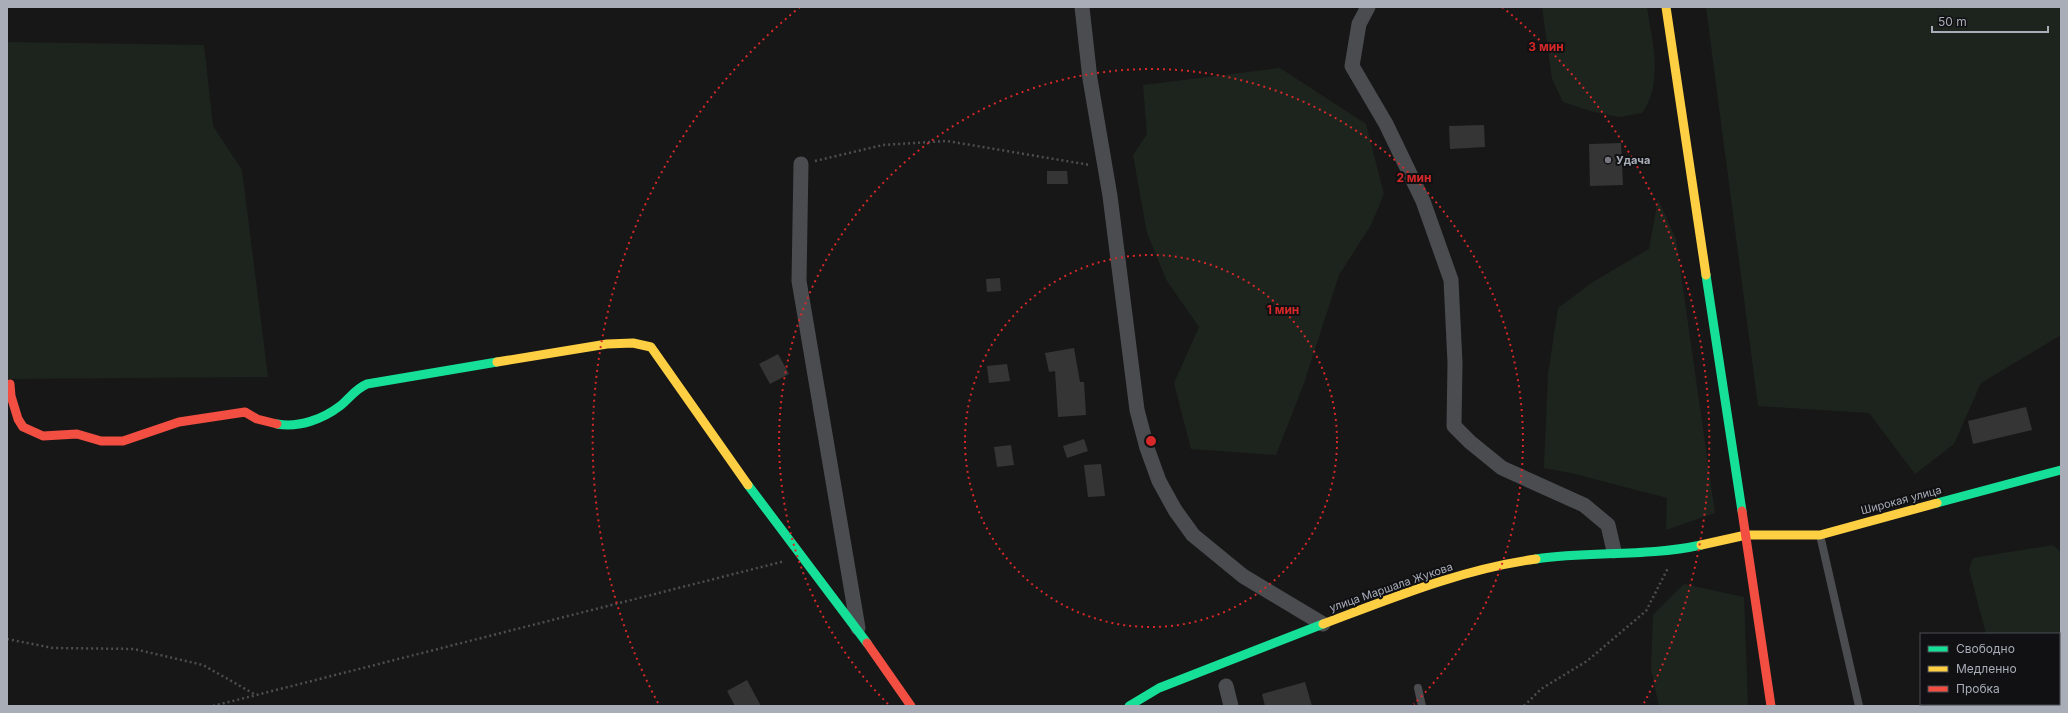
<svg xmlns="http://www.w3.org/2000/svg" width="2068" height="713" font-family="Inter,sans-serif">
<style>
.green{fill:#1d241e}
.building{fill:#353536}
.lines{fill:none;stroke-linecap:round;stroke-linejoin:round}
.path{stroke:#4d4e52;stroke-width:2.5;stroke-dasharray:2 3;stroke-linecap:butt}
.lane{stroke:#4b4c50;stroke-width:8}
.street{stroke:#4b4c50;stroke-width:15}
.fast{stroke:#16e098;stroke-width:9}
.slow{stroke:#ffcf43;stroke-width:9}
.jam{stroke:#f24e42;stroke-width:9}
.ring{fill:none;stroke:#d62828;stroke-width:2;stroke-dasharray:2 4}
.poi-dot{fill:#757880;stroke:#111113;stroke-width:1.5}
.labels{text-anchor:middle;stroke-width:4;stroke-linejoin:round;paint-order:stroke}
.poi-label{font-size:11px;font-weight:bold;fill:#a8adb8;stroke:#111113;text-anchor:start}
.street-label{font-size:11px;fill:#a8adb8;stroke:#111113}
.centre{fill:#d62828;stroke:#111113;stroke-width:2}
.ring-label{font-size:12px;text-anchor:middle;font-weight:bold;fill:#d62828;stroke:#111113;stroke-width:4;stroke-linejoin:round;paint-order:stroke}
</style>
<rect width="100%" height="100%" fill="#171717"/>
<g class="green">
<path d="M1542,7H1647C1652,41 1664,83 1642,113L1619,117L1590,111L1563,102L1552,79Z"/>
<polygon points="1706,7 2061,7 2061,335 1981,383 1954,444 1915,474 1869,413 1758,406"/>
<polygon points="7,42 204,45 213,126 242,170 268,377 7,379"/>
<polygon points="1280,68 1366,124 1384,194 1371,225 1339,275 1304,383 1276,455 1191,449 1174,383 1199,327 1167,281 1147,233 1133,155 1147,134 1143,85"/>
<polygon points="1658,199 1676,239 1715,513 1666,530 1667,498 1571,473 1544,468 1548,374 1558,308 1593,282 1649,249"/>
<polygon points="2053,545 2061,552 2061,688 2059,687 2059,634 1986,634 1969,569 1973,558"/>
<polygon points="1684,584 1744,597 1748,706 1659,706 1651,669 1653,615"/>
</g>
<g class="building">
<polygon points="1484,125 1485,147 1450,149 1449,126"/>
<polygon points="1621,143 1623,185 1590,186 1589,144"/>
<polygon points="1047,171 1067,171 1068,184 1047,184"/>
<polygon points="1000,278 1001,291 987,292 986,279"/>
<polygon points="1074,348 1080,382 1084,382 1086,415 1058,417 1055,371 1049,372 1045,353"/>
<polygon points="778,354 789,374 770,384 759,364"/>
<polygon points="1007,364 1010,381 989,383 987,366"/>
<polygon points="2026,407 2032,430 1973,444 1968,421"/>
<polygon points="1084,439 1088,451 1067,458 1063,446"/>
<polygon points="1011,445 1014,465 997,467 994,447"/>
<polygon points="1101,464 1105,496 1088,497 1084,465"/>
<polygon points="747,680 761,706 735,706 727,691"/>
<polygon points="1305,682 1312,706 1265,706 1262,694"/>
</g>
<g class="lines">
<g class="path">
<polyline points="815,161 883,145 947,141 1090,165"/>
<polyline points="7,639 53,648 134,649 203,665 256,695"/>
<polyline points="213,706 785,561"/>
<polyline points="1524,706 1541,689 1587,661 1646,611 1668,568"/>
</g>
<g class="lane">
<polyline points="1820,535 1859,706"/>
<polyline points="1418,688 1422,706"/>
</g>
<g class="street">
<polyline points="1082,7 1090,79 1110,196 1137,410 1147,448 1159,481 1175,510 1193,535 1243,576 1323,624"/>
<polyline points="1368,7 1359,24 1352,66 1386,124 1423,201 1451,280 1455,363 1454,426 1470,442 1502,468 1584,505 1608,525 1614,551"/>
<polyline points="801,164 799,281 858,628"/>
<polyline points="1226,686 1231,706"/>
<polyline points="2059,697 2061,697"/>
</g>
<g class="fast">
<polyline points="1706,275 1742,511"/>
<path d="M277,424C299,428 323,419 340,406C349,399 355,389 367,384L497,362"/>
<polyline points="748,485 867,643"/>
<polyline points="1937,503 2061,470"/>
<path d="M1536,559C1591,551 1647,557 1701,545"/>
<polyline points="1129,706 1159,688 1323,624"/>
</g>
<g class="slow">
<polyline points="1666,7 1706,275"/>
<polyline points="497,362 607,344 633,343 651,347 748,485"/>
<polyline points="1701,545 1746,535 1820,535 1937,503"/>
<path d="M1323,624C1392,598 1462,569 1536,559"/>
</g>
<g class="jam">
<polyline points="10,384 11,396 18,419 23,427 43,436 77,434 101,441 123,441 179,422 245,412 257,419 277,424"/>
<polyline points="1742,511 1771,706"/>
<polyline points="867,643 911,706"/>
</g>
</g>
<g class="ring">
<circle cx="1151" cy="441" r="186"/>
<path d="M888 704A372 372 0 1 1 1414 704"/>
<path d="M658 703A558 558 0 0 1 800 7M1502 7A558 558 0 0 1 1644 703"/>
</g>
<circle class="poi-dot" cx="1608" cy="160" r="4"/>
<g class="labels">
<g class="poi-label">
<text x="1616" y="164">Удача</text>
</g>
<g class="street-label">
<text transform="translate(1901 500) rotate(-15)" y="4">Широкая улица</text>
<text transform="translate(1391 587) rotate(-19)" y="4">улица Маршала Жукова</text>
</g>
</g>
<circle cx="1151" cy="441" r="6" class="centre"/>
<g class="ring-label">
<text x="1546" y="51">3 мин</text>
<text x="1414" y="182">2 мин</text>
<text x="1283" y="314">1 мин</text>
</g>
<rect width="2068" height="713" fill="none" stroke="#a8adb8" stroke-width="16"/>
<rect x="1920" y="633" width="140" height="72" fill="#111113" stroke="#4d4f55"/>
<rect x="1928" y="646" width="20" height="6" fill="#16e098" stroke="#4d4f55"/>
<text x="1956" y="653" font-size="12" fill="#a8adb8">Свободно</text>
<rect x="1928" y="666" width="20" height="6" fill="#ffcf43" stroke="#4d4f55"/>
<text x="1956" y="673" font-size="12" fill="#a8adb8">Медленно</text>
<rect x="1928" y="686" width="20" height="6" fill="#f24e42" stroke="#4d4f55"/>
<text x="1956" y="693" font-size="12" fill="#a8adb8">Пробка</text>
<path d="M1932 26v6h116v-6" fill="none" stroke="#a8adb8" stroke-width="2"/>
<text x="1938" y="26" font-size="12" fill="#a8adb8" stroke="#111113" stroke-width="3" paint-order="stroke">50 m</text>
</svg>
